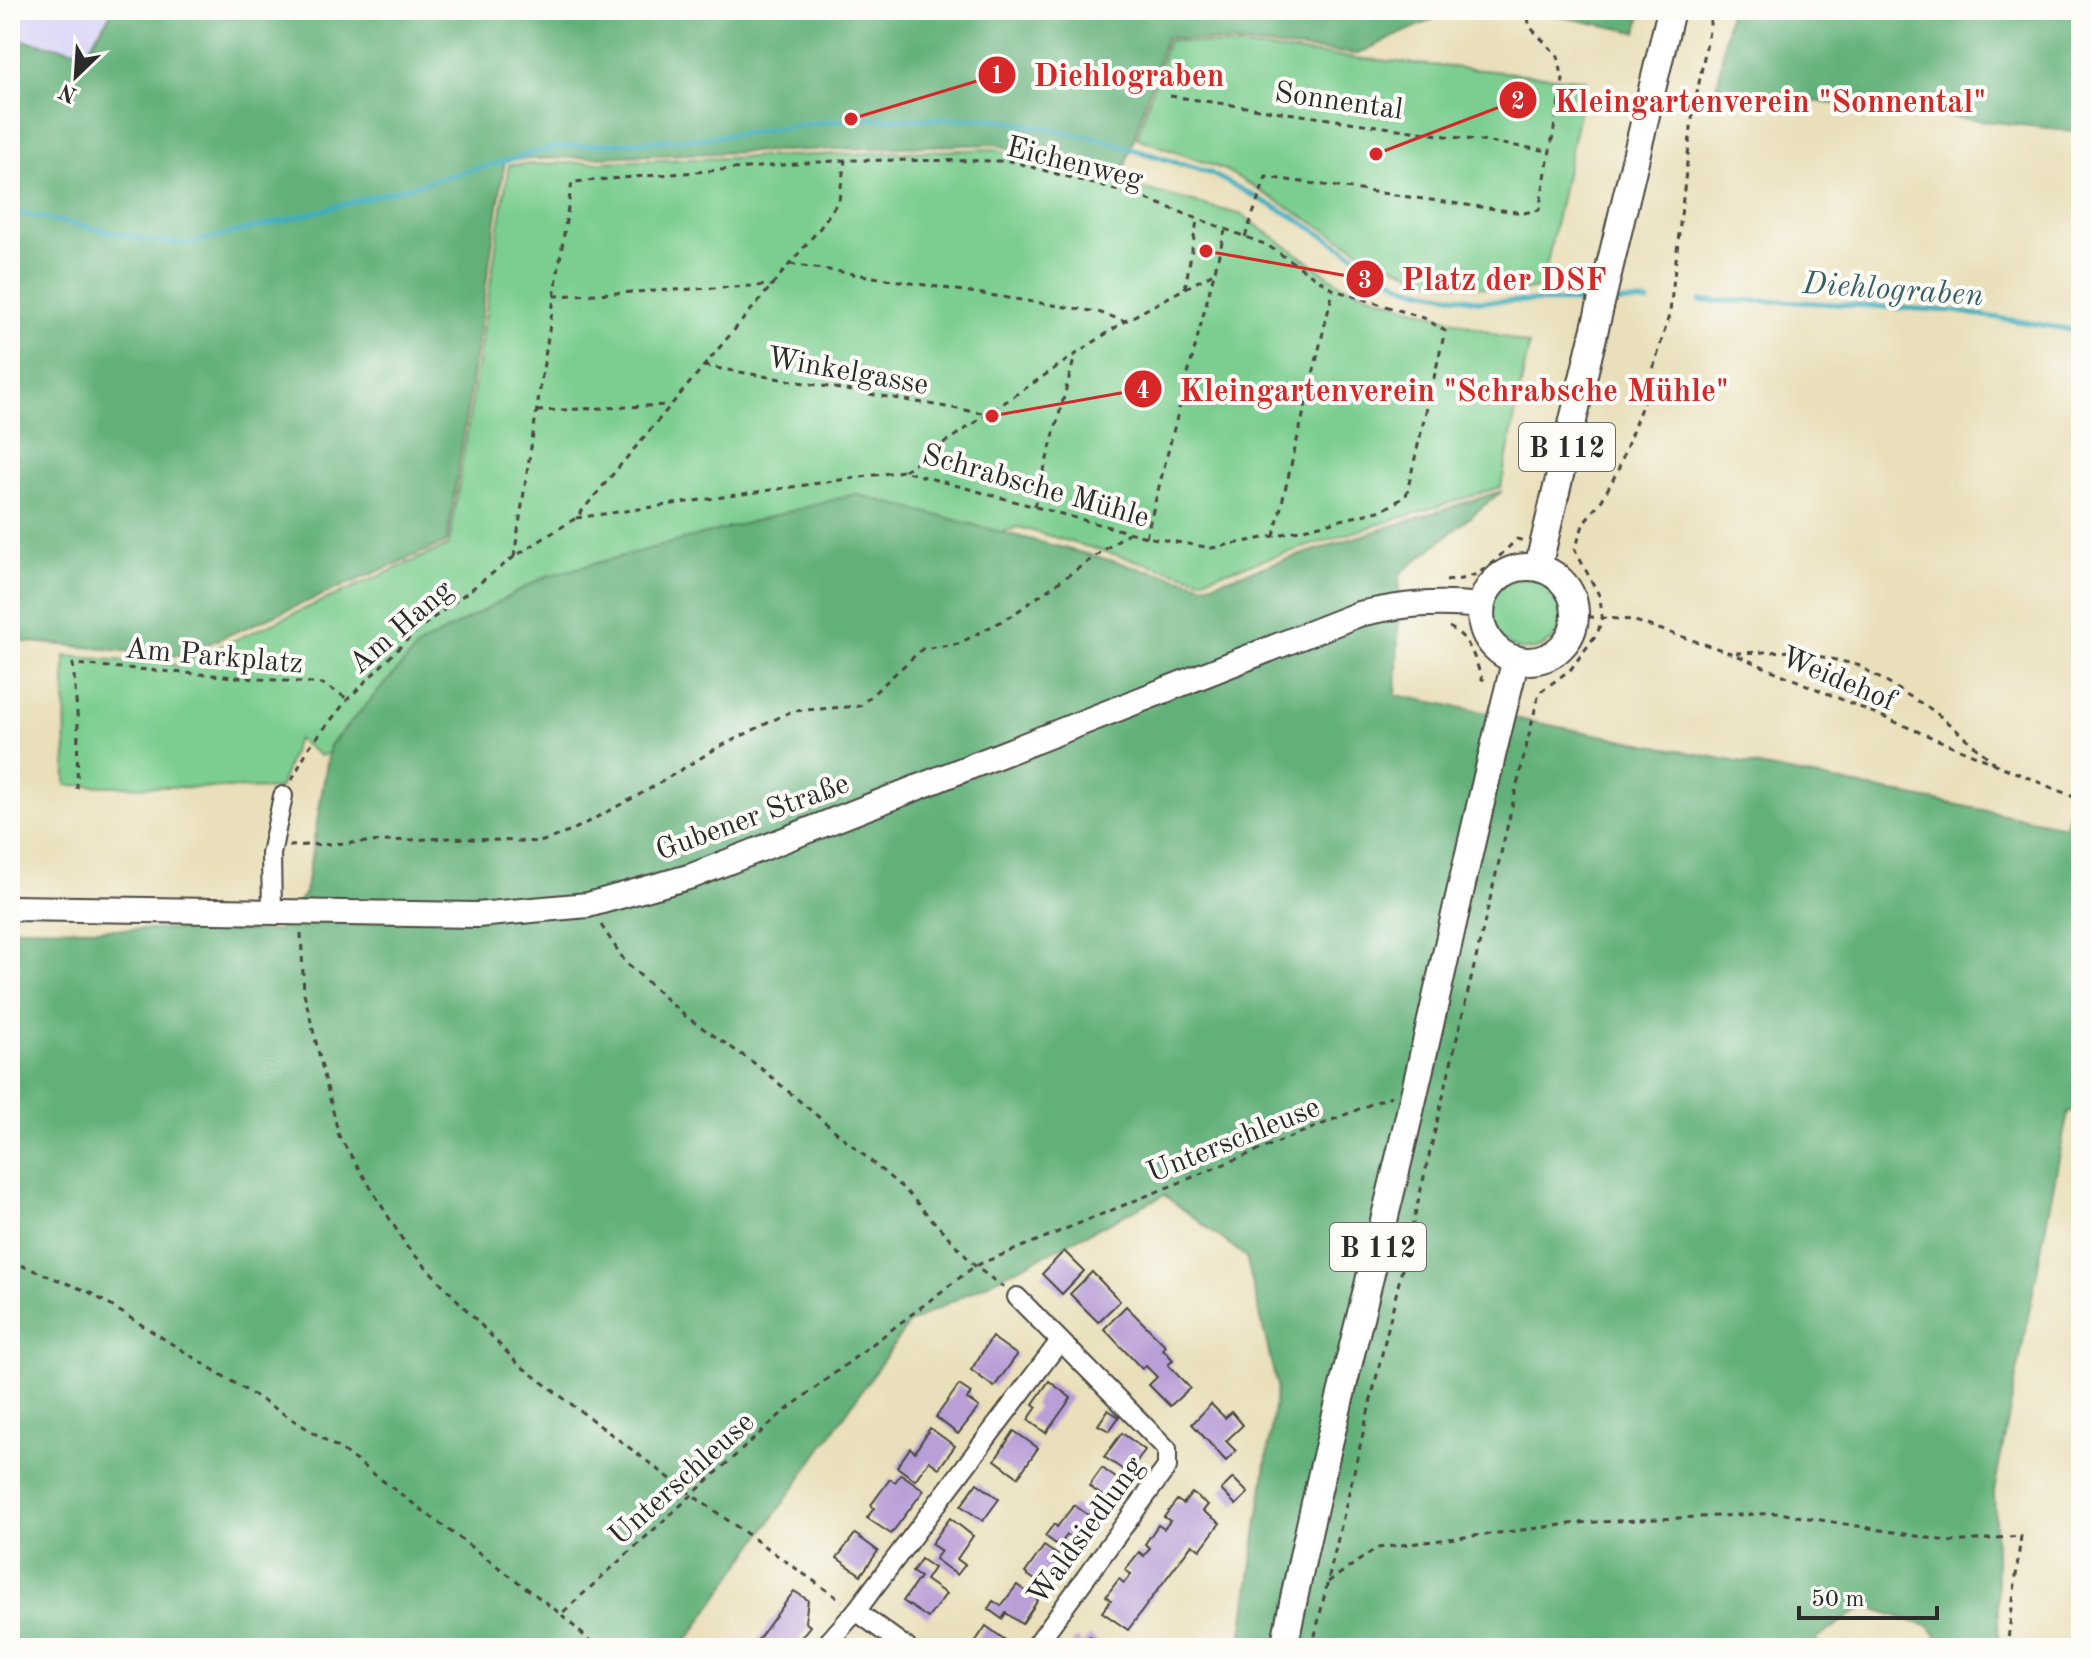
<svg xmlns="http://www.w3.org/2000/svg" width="2091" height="1658" font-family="'Old Standard TT',serif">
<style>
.built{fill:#dad6f7}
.green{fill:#7bce90;stroke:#537c5e;stroke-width:2}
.forest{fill:#64b17a;stroke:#486e52;stroke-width:2}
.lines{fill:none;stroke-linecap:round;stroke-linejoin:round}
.stream{stroke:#3fadbd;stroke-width:5}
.building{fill:#b99fd7}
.street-casing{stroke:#484640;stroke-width:22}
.secondary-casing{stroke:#484640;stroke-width:28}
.primary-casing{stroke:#484640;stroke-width:30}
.path{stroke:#484640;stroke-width:3;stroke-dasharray:6 6;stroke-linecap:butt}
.street{stroke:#fff;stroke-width:18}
.secondary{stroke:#fff;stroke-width:24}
.primary{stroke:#fff;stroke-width:26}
.labels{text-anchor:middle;stroke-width:8;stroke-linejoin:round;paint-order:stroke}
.shield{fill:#fdfcf7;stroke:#6a6a68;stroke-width:2}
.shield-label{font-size:28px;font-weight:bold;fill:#2b2b2b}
.street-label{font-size:30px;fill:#2b2b2b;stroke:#fdfcf7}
.water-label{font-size:32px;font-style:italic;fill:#335f65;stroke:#fdfcf7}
.leader{fill:none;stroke:#d62828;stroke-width:3}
.callout-dot{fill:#d62828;stroke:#fdfcf7;stroke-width:3}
.mark-label{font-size:24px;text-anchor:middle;font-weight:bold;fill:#fff}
.callout-label{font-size:32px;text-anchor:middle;font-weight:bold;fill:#d62828;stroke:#fdfcf7;stroke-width:8;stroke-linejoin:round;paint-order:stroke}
</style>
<rect width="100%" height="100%" fill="#fdfcf7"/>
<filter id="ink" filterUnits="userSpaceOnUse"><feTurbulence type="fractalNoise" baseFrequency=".0125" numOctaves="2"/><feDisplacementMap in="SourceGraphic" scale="16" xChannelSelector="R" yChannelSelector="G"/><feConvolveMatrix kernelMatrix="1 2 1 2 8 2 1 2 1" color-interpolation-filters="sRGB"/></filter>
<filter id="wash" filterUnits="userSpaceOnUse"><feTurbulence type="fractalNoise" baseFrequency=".006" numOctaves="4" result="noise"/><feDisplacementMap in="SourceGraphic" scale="32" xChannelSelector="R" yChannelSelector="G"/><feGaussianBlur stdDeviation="1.8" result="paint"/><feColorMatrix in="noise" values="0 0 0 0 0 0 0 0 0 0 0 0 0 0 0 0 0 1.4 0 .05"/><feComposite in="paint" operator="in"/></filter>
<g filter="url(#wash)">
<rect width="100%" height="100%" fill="#e9dfba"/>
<polygon class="built" points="10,10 113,10 86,52 10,38"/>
<g class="green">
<polygon points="1168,40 1586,80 1542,287 1515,292 1431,280 1373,258 1225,170 1137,138"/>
<polygon points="995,149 1242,215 1342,285 1529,345 1501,487 1201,579 1018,527 320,756 297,739 279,789 66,785 65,656 178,665 449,545 509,165"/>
<circle cx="1527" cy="613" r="37"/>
</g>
<g class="forest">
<polygon points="113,10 1453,10 1357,54 1166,37 1121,179 995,144 505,160 447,542 179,656 10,640 10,38 86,52"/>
<polygon points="1527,10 1642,10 1637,32"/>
<polygon points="1729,10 2081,10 2081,132 1717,90"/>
<polygon points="1502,491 1400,574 1396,695 2065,826 2081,755 2081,1111 2068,1112 1994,1491 1999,1648 1944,1648 1930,1627 1866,1606 1817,1638 1820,1648 1240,1648 1277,1386 1246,1257 1164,1195 909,1323 682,1648 10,1648 10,928 277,931 305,893 330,745 420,645 544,577 855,494 1206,585"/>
</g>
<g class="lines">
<g class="stream">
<polyline points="10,211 149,240 187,244 286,220 557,147 705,138 851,119 994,119 1100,139 1210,173 1294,217 1406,287 1481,301 1591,302"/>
<polyline points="1700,301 1782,301 1954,311 2074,330 2081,334"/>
<polyline points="1609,302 1648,302"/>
</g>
</g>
<g id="blocks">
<g class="building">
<polygon points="1064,1251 1084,1271 1062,1294 1042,1274"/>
<polygon points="1092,1272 1120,1301 1098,1322 1070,1294"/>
<polygon points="1126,1306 1166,1346 1163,1349 1173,1360 1168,1365 1190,1388 1170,1406 1149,1385 1157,1377 1146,1366 1142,1369 1104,1329"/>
<polygon points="992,1337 1017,1355 994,1387 971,1370"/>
<polygon points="1049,1381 1071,1398 1046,1433 1028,1420 1037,1407 1033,1404"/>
<polygon points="959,1385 971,1393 967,1399 979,1407 958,1434 936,1417"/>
<polygon points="1211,1404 1225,1418 1232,1412 1243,1425 1226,1441 1236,1451 1226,1461 1192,1424"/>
<polygon points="1108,1410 1119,1417 1109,1431 1098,1425"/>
<polygon points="930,1428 955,1446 939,1468 929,1461 915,1480 897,1467 910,1448 915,1452"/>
<polygon points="1014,1431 1038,1448 1018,1477 995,1460"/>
<polygon points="1122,1433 1145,1450 1128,1473 1104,1457"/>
<polygon points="1102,1468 1124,1484 1111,1502 1089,1486"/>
<polygon points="901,1474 924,1490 891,1534 867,1518 874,1508 871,1505 890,1479 895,1482"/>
<polygon points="1233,1478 1248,1493 1236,1505 1221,1490"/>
<polygon points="977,1483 999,1499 983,1521 961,1506"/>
<polygon points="1192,1493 1208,1505 1203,1511 1220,1523 1200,1550 1192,1544 1128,1630 1102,1612 1111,1600 1106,1596 1119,1579 1124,1583 1131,1574 1125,1570 1139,1552 1144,1556 1150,1548 1145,1544 1158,1525 1164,1529 1170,1521 1164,1517 1177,1500 1183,1504"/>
<polygon points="1074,1505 1095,1520 1079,1543 1067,1535 1059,1546 1045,1536 1054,1524 1057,1527"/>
<polygon points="950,1518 973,1536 957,1559 965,1565 957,1575 935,1559 941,1551 931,1544"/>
<polygon points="855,1534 878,1551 861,1575 837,1558"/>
<polygon points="1044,1546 1065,1560 1045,1587 1025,1573"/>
<polygon points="921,1559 934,1568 926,1580 946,1594 928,1618 903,1601 920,1577 912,1572"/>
<polygon points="1017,1585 1038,1600 1022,1624 1006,1613 1002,1619 988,1609 993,1601 1001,1606"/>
<polygon points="794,1591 808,1600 805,1622 810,1626 793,1648 752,1648"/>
<polygon points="986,1626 1008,1642 1004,1648 971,1648"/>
<polygon points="1090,1636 1105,1648 1069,1648 1076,1638 1082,1644"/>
</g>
</g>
</g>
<g filter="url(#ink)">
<use href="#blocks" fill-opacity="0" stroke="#484640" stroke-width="2"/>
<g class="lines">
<defs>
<g id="street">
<polyline points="272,913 271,854 283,796"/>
<polyline points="1017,1297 1167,1449 1167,1467 1034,1648"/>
<polyline points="823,1648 856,1611"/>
<polyline points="907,1648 856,1611 1060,1341"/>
</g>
<path id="secondary" d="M10,908L477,915L588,905L692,876L1359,614C1405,604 1434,601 1481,606"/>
<g id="primary">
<circle cx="1528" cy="614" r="47"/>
<polyline points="1538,567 1671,10"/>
<path d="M1284,1648C1315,1488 1358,1330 1396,1171C1437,1001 1472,829 1516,659"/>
</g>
</defs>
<use href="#street" class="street-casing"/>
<use href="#secondary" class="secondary-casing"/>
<use href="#primary" class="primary-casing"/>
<g class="path">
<polyline points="1170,96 1550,151"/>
<polyline points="1245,237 1266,177 1524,213 1539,210 1563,80 1558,56 1530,27 1526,10"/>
<polyline points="790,264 1098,312 1125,321"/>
<polyline points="1185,288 1197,221"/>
<polyline points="554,296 773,285"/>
<polyline points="704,366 988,414"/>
<polyline points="537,411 669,405"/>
<polyline points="1034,507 1075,356"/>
<polyline points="576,518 903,471"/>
<polyline points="1274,536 1333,291"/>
<polyline points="1146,537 1225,231"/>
<polyline points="514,557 572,182 845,160 1010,161 1141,197 1267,245 1334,290 1424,318 1445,331 1406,496 1383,510 1274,536 1212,548 1146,537 903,471 1125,321 1217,271"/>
<path d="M1446,581C1483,578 1491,564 1517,539L1524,541"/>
<polyline points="1576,616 1632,620 1731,653 2081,800"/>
<path d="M1449,627C1469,636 1475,659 1482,679L1486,680"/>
<polyline points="1736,653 1796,651 1858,665 1934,711 1998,766"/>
<polyline points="292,780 309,747 348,699 416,631 514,557 576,518 820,228 839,200 845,160"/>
<polyline points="77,789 78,725 73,664 323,684 348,699"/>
<polyline points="289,846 449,838 540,842 569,832 646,791 717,748 792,711 860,706 922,649 958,644 1011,616 1128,533"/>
<polyline points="601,925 626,963 685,1016 757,1065 905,1190 975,1266 1003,1287"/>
<polyline points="301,933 304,993 339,1136 407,1247 518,1364 692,1495 842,1601"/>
<polyline points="10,1261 89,1292 343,1451 561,1614 781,1414 975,1266 1391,1096"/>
<polyline points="1328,1582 1377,1548 1578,1523 1779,1513 1953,1542 2021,1536 2007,1648"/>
<polyline points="562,1615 597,1648"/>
<polyline points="1312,1648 1539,693 1571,669 1598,632 1602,617 1600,597 1575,550 1584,522 1602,500 1618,470 1645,397 1670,312 1692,119 1710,26 1710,10"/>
</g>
<use href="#street" class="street"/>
<use href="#secondary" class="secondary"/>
<use href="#primary" class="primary"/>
</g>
</g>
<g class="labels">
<g class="shield">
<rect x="1519" y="423" width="96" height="48" rx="6"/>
<rect x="1330" y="1223" width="96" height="48" rx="6"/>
</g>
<g class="shield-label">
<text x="1567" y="457">B 112</text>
<text x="1378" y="1257">B 112</text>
</g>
<g class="street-label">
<text transform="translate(1339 100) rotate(8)" y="10">Sonnental</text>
<text transform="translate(1075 162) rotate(14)" y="10">Eichenweg</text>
<text transform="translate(848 370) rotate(10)" y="10">Winkelgasse</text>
<text transform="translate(1036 485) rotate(16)" y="10">Schrabsche Mühle</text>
<text transform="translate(400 626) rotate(-41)" y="10">Am Hang</text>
<text transform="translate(214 655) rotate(5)" y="10">Am Parkplatz</text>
<text transform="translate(1839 678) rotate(23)" y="10">Weidehof</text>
<text transform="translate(752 816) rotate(-20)" y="10">Gubener Straße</text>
<text transform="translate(1233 1139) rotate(-22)" y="10">Unterschleuse</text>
<text transform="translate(681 1478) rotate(-42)" y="10">Unterschleuse</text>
<text transform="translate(1085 1530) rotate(-54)" y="10">Waldsiedlung</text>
</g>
<g class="water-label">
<text transform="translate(1893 288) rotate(4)" y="11">Diehlograben</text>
</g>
</g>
<path class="leader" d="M851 119L997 75M1376 154L1518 100M1206 251L1365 279M992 416L1143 389"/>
<g class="callout-dot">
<circle cx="851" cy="119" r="8"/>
<circle cx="1376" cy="154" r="8"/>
<circle cx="1206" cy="251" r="8"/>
<circle cx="992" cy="416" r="8"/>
<circle cx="997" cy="75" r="20"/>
<circle cx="1518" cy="100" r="20"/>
<circle cx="1365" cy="279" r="20"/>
<circle cx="1143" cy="389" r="20"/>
</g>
<g class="mark-label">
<text x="997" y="83">1</text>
<text x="1518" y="109">2</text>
<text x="1365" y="288">3</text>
<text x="1143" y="398">4</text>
</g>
<g class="callout-label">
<text x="1129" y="86">Diehlograben</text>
<text x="1770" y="112">Kleingartenverein "Sonnental"</text>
<text x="1504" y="290">Platz der DSF</text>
<text x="1454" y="401">Kleingartenverein "Schrabsche Mühle"</text>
</g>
<rect width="2091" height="1658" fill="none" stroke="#fdfcf7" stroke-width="40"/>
<g transform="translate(76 76) rotate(205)" stroke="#fdfcf7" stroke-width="6" paint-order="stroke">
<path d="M0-6L14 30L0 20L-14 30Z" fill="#2b2b2b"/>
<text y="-12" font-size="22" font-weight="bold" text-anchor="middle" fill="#2b2b2b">N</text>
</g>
<path d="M1799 1606v12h138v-12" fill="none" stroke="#2b2b2b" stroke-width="4"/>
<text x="1811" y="1606" font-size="24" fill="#2b2b2b" stroke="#fdfcf7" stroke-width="6" paint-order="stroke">50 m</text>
</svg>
